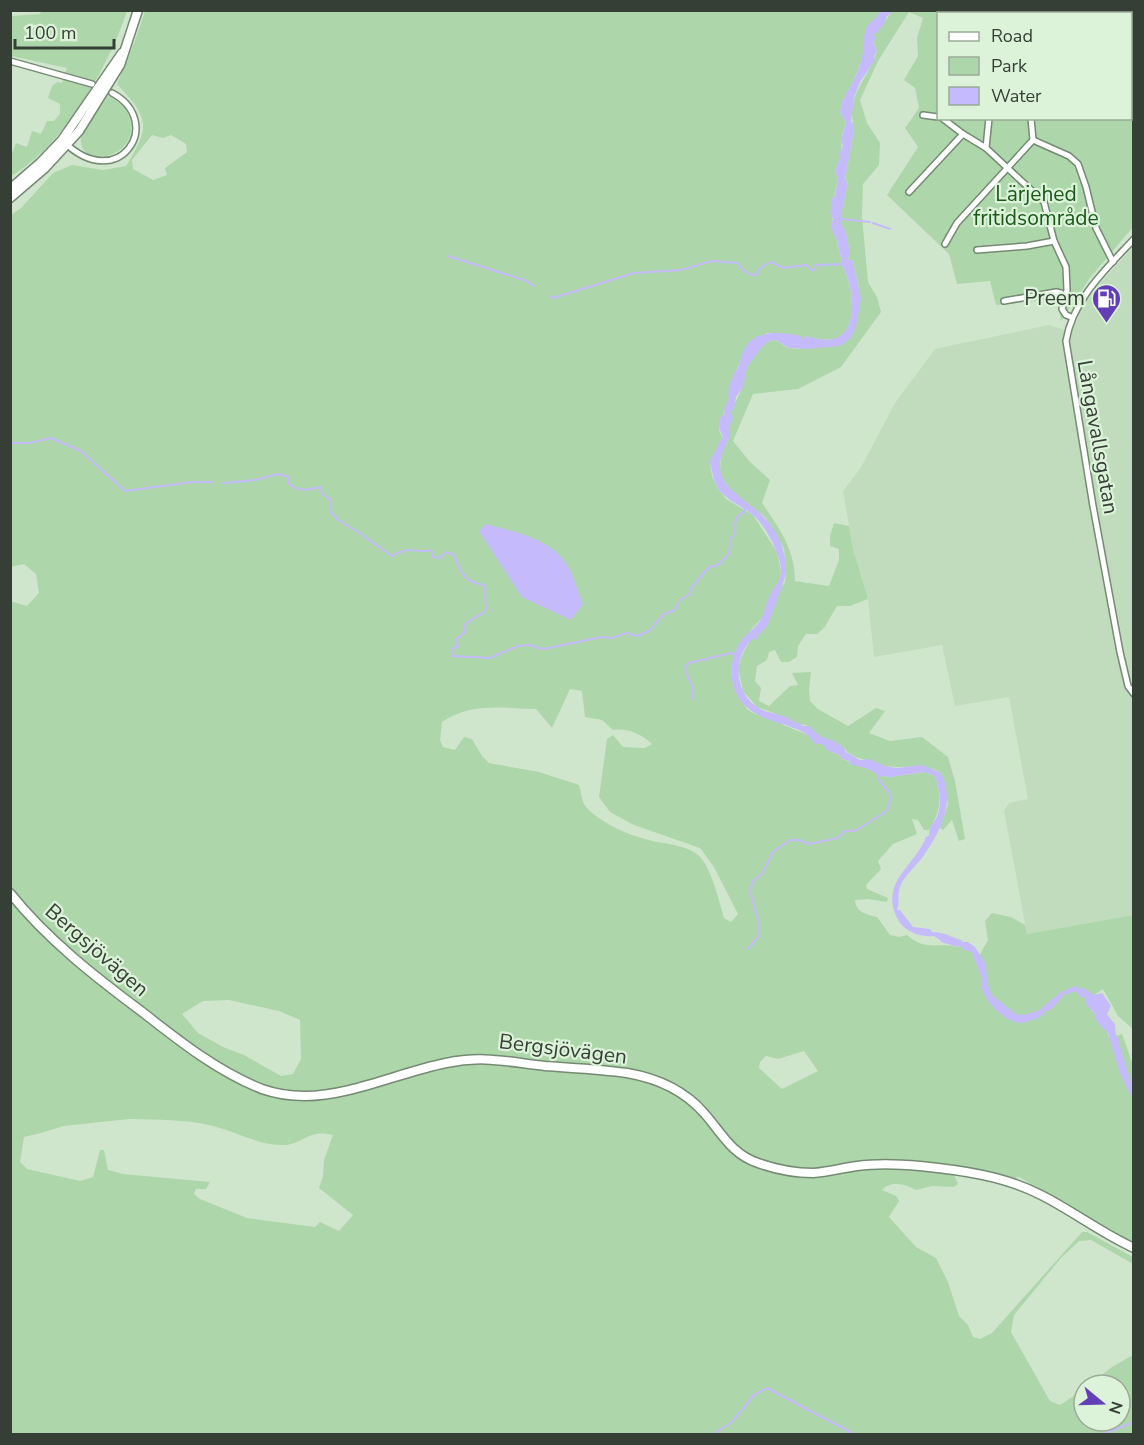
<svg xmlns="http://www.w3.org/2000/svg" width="1144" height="1445" font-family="'Nunito Sans',sans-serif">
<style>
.built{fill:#c0dcbd}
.green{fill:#aed6ab;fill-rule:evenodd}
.water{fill:#c5bbfc}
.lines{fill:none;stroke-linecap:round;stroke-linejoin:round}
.stream{stroke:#c5bbfc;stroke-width:2}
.minor-casing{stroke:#758a73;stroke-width:8}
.secondary-casing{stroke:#758a73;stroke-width:11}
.minor{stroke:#fff;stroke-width:5}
.secondary{stroke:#fff;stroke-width:8}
.labels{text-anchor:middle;stroke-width:4.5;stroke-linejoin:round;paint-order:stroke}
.park-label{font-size:21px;fill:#1a591a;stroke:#dcf3da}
.poi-label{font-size:21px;fill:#363f35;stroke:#dcf3da;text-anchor:end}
.street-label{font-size:21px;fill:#363f35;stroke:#dcf3da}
</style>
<rect width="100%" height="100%" fill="#cfe6cd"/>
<polygon class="built" points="1133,247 1133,915 1027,934 1004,811 1009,803 1028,799 1009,697 955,706 942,645 874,657 868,599 853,549 843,491 860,469 895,403 935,349 1049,325 1072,332 1083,307 1096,288"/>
<g class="green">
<path d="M44,10L127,11C109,66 63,147 11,176L10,158L16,143L27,147L32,131L41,134L47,121H54L60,114V104L48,98L52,86L57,82L62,83L67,68L11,56V16L39,14Z"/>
<path d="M893,10L1133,11V227L1090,278L1061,321L1057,299L996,305L990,281L957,284L949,254L887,195L918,147L905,128L919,108L915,88L904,80L918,56L917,38L923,18L909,12L878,61L860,100L867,123L880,143L879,165L863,184L862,216L868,282L877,297L881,312L841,367L798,389L753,394L733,441L750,462L770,480L762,503C779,528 795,549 795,581L829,586L839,560V549L830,546V536L834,523L849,526L853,549L868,599L850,606H837L824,628L817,634H806L798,646L797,657L789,662H781L775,650L769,652L767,660L757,666L755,681L761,688L759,701L769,706L790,686L798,685L792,673L811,672L809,690L810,701L818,709L848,726L876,708L885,711L869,733L890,741L922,737L948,757L955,781L965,839L959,841L952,820L943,830L940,828L948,804L941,773C926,763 903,769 885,766C879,765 873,760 868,760C860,759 848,755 844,748L820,736L809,726L795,723L782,716L757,707L743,691L738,668L742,655L750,641L767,625L779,591L785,582L786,571L784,549L765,517L730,489L721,476L720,471L721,456L725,445L727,444C730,434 728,422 731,412C734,403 739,396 742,388C745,382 744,375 746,369C749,360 763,340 774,340C781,341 783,347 790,348C810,351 830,344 850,339L859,288L853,261L848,259C851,252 847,231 842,226V210L848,184L845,180L854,130C854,123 851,119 852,112C853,93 864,80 872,64C874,60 875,56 877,51L873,41L874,33C883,27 886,18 893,10ZM938,14H1130V118H938Z"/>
<path d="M145,11H880C878,19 870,22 867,30C865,36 866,42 864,49C861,65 853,82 846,97L843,99L840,112L846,122L842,135L841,157L835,170L838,180L833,202L832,230L836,236L842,262L841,264C853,281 861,333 833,339C825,341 814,338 805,336L803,341L796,335L767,333L747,346L730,384L729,399L723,416H721L719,430L723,439L710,463L712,476L717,487L726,499L753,515L757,521L777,552L781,572L780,579L772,592L762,618L749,632L731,672L733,685L747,709L755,714L778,721L783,725L806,734L824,744L833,753L842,756V759L868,769L881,776L891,777L925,772L935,776C942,797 941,811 929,830H924L918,820L912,819L917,834L893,844L878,861L881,869L866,885L867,889L888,898L887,902L868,899L855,900C856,913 866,914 877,917L890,935L899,937L907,935C910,938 915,941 919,943C932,948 945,943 958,947L961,946L972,952L976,961L988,940L985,921L992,913L1011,917L1025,925L1027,934L1133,915V1029L1118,1016L1103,989L1087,1000L1092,1011L1094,1012C1097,1025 1107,1025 1109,1038L1122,1034L1133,1065V1243L1019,1177L1012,1178L950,1164L958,1184L954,1187L932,1186L916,1190C905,1184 891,1180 882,1190L896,1196L899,1201L889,1217L916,1247L936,1258L948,1282L959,1316L968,1325L973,1337L980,1339L992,1333L1082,1232H1087L1133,1257V1264L1091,1240L1079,1241L1061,1258L1014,1315L1012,1326L1011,1332L1050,1401L1060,1405L1084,1389V1421H1120V1385H1089L1112,1367L1133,1355V1434H11L10,601L27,606L39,593L36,574L24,564L11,567V215L21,208L53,173L72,165L103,170L126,166C151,126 149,118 117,84L135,41ZM152,135L163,138L171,135L186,144L187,152L165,168L167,175L153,180L133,169L132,160ZM534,538L583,604L522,597ZM570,689L582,691L585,717L602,720L613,730C628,728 641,734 652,744L645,748L623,747L613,735L607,739L599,797L610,812L634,825L700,848L714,867L738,914L731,922L724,918C719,901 711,865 697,854C686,846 669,844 657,842C633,837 604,826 586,807C582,802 581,792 579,785L539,772L489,763L482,756L472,739L464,737L455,750L443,747L440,740L442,722C471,702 503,708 536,709L552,728ZM229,1000L279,1011L300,1020L301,1059L293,1074L281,1076L244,1055L223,1047L198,1033L182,1014L203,1001ZM804,1051L818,1071L782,1089L759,1068L760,1062L766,1056L778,1059ZM129,1119C156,1120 187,1119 213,1126C236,1132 257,1144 280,1145C303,1146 307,1128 333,1135L324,1160L323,1176L319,1188L353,1215L339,1231L320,1222L315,1227L247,1218L200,1199L194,1194L196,1189H206L210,1182L123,1174L108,1170L104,1150H100L93,1177L80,1181L27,1169L20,1162L24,1137L41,1133L64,1126Z"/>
<path d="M108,96C120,102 129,109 131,123C136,159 77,171 81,136Z"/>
</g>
<g class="water">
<path d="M880,11H893L887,16L884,24L877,33H874L875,40L873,42L877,51L874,56L875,60L860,82L854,98L851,121L854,125V130L845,180L848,184L842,210V225C847,230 851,252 848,259L853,261L861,298L856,327L850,339L840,346L805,349L789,348L776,340L769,341L762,347L747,367L743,387L736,397L734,409L731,411L733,418C727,426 732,435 727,443C705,483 739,492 764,517C778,531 786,551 786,571C787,575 770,620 767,626C763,632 757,634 757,640L754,638C732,655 734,692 757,707C769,715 787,713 795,723L798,722L803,726H809L820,736L836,742L844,748L846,752L860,760L869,759L885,766L896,768L923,765L941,773C956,802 940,833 922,858C914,868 904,876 900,887C897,895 900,904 897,910H900L913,927L930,929L932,932C941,931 952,937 961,940L963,942H968L975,947L986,964L987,982L992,995L1016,1014L1023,1015L1038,1011L1061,992L1076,986L1081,989L1084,988L1094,995L1102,993L1111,1006L1107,1014L1115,1024L1116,1036L1119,1039C1121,1060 1134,1078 1133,1098L1131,1096L1120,1073L1108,1033L1097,1022L1094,1012L1087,1006L1085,997H1081L1076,991L1064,995L1053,1008L1045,1012L1043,1016L1040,1015L1039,1018C1032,1019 1027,1023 1021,1023C1005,1023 977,996 982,979L972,952L964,950L961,946L958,947L941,942L940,940L934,936C923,937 912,934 904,927C898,922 895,914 893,907C887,878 917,862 926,837L929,836C928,826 936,822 938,814C942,801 939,788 935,776L924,772L891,777L881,776L868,769L850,764L849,761L842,759L841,756L827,750L823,744H815C803,718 745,730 733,684C729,671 733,652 741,641C747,633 755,628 760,621C765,613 766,603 770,595C774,586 781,582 781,571C781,555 766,526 753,515C734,500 716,498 712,471C712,469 710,464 710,462C712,454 718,449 719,442L723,438C719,427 718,429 721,416H723L725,412L724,409L729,399C726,390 733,375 737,369C741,362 741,355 745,348C755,329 783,332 801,336L803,340L805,336C814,338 824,341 833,339C861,333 853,280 841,264L842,261L836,236L833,234L831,223L833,219L830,212L832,210V198L835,196L838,180L835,170L841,157L839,154L843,146L841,140L846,122L840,112L843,99L846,97L847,91C853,86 862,61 863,52C865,46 863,36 866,29C869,22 878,19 880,11Z"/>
<path d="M486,524C514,532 551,538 567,565C574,576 578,592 583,604L571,620L522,597L479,531Z"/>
</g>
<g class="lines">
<g class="stream">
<polyline points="842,219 870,222"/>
<polyline points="873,223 890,229"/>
<polyline points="448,256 527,281 534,286"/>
<path d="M550,296L553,298L634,273L681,270L712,261L738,263C742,270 748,276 757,275C759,267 764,265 771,262L783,268L806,265L813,271L816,265L844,264"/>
<polyline points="10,443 29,443 51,438 81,451 125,491 192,482 212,482"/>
<path d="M223,483L255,480L278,474L289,477V484C299,492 308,490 320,487L323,495L330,499L331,512L338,520L358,532L392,556C414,544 413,554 431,550L433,557L440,558L446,552L454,555C461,573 464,582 484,585C483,595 487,602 486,611C478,617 469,619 464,626L466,631L456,640L458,646L452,649V656L490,658L518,646L531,645L541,649L549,648L601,637L612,638L627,633L637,636L649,631L664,614L675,610L680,600L690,594L691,588L709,567L718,565L729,554L731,538L734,535C735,524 733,517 745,512L744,509"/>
<polyline points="692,699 692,685 688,678 685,666 689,663 731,653 738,656"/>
<polyline points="748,949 758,937 759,923 750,891 753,881 762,874 773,852 790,840 799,840 809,844 838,838 845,831 855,831 887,811 891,799 889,792 878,779 880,772"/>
<polyline points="713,1434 731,1423 754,1395 767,1388 854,1434"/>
<polyline points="1104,1434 1134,1422"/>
</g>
<defs>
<g id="minor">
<polyline points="1022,10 1027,14"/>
<polyline points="1116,10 1117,14"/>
<polyline points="1058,14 1059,10"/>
<polyline points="10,61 92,84"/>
<polyline points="1130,112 1134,112"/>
<polyline points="923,115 938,117"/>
<polyline points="942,118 963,134 986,148 1044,202 1054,241 1066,267 1067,290 1062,309 1066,315 1071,317"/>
<polyline points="1031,118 1033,140"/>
<polyline points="1033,140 1069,156 1078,164 1086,187 1096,228 1113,262"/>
<path d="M64,142C119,195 166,122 112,93"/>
<polyline points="986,148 989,118"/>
<polyline points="909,192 963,134"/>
<path d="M1134,239C1106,269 1073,299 1066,341L1093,506L1120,652L1128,686L1134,694"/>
<polyline points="945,244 957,223 1033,140"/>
<polyline points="977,250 1027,246 1054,241"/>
<polyline points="1004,301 1056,292 1061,293 1065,296"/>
</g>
<g id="secondary">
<polyline points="10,189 40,163 62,140 122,53"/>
<polyline points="10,198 45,168 79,131 120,65 138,10"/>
<path d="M10,893C47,939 94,976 141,1011C178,1040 218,1072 262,1089C276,1094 291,1096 305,1096C350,1096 401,1072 446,1063C483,1055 508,1062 545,1066C572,1068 600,1069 627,1073C656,1078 684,1090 704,1113C721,1132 731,1154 758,1163C775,1169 795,1173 813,1173C828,1172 842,1168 857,1166C878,1163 899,1164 920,1166C960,1170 1005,1176 1041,1195C1073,1211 1101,1233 1134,1248"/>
</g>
</defs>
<use href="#minor" class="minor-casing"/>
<use href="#secondary" class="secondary-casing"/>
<use href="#minor" class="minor"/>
<use href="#secondary" class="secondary"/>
</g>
<defs>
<symbol id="fuel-pin" viewBox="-11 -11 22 30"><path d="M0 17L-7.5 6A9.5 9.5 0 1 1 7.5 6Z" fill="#623fb7" stroke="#dcf3da"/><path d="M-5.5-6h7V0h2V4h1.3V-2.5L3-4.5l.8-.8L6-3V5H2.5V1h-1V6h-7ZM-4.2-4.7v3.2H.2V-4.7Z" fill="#fff"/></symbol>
</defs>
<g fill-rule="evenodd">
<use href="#fuel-pin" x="1090" y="282" width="33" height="45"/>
</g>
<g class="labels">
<g class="park-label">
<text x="1036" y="201">Lärjehed<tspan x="1036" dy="24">fritidsområde</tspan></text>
</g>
<g class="poi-label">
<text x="1085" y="305">Preem</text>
</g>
<g class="street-label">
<text transform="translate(1098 437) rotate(80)" y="7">Långavallsgatan</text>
<text transform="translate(97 950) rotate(41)" y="7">Bergsjövägen</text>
<text transform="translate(563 1049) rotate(7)" y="7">Bergsjövägen</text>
</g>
</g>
<rect width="1144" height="1445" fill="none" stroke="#363f35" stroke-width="24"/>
<rect x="937" y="12" width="195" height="108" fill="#dcf3da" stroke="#9aab98" stroke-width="1.5"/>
<rect x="949" y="32" width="30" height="9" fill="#ffffff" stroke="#9aab98" stroke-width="1.5"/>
<text x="991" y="42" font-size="18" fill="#363f35">Road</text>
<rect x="949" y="57" width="30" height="18" fill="#aed6ab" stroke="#9aab98" stroke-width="1.5"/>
<text x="991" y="72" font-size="18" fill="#363f35">Park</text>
<rect x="949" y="87" width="30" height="18" fill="#c5bbfc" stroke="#9aab98" stroke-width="1.5"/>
<text x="991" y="102" font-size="18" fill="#363f35">Water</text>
<g transform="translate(1102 1403) rotate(109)"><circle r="28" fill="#dcf3da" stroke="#9aab98" stroke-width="1.5"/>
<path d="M0-4.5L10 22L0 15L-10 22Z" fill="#623fb7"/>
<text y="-9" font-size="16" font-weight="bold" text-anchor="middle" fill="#363f35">N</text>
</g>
<path d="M15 39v9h99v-9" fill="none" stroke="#363f35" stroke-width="3"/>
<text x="24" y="39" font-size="18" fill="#363f35" stroke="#dcf3da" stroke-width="4.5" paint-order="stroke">100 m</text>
</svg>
